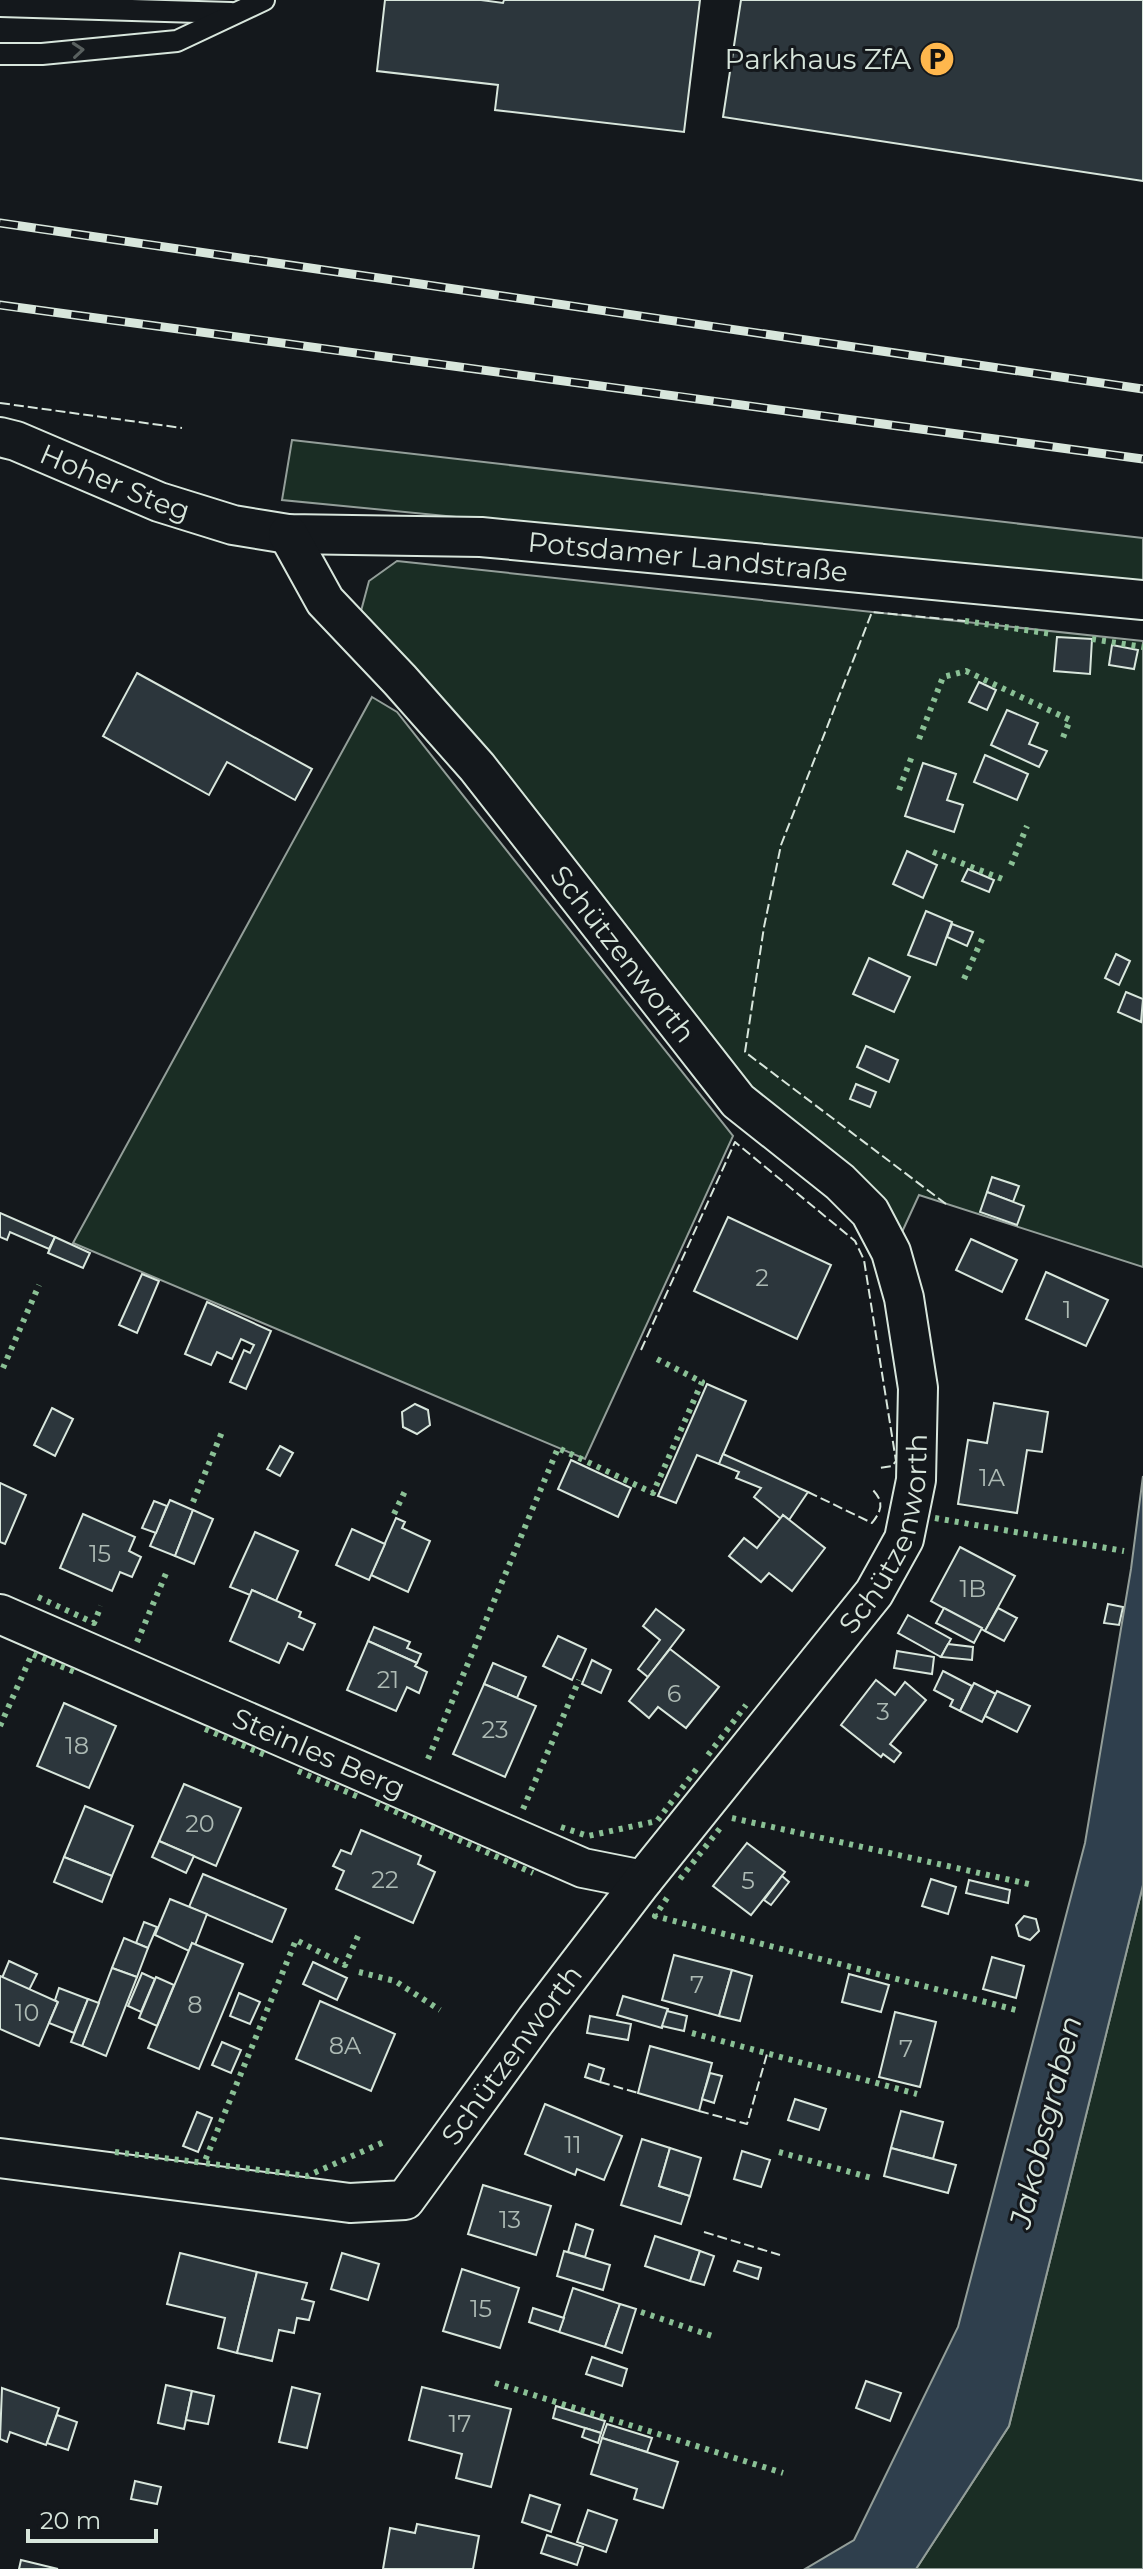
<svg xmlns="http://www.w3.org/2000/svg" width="1143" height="2569" font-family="Montserrat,sans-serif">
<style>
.green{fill:#1a2d24;stroke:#939e99;stroke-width:2}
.water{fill:#2f3f4d;stroke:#939e99;stroke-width:2}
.building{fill:#2c363c;stroke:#d8e6dc;stroke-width:2}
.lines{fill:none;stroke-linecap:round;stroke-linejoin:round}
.service-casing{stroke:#d8e6dc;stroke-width:24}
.minor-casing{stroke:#d8e6dc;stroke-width:42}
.service{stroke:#14181c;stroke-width:20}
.minor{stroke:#14181c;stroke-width:38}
.rail-casing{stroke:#d8e6dc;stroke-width:9}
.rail{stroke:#14181c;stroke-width:6;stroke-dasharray:18;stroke-linecap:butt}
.hedge{stroke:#8ac095;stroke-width:6;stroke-dasharray:4 6;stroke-linecap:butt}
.fence{stroke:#d8e6dc;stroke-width:2;stroke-dasharray:10 4;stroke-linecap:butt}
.oneway{stroke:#59605f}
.labels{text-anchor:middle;stroke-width:6;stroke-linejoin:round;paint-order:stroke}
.number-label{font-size:24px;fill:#adbab4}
.poi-label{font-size:28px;fill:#d8e6dc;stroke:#14181c;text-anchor:end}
.street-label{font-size:28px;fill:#d8e6dc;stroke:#14181c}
.water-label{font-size:30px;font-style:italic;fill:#d8e6dc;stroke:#14181c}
</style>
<rect width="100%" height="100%" fill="#14181c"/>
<g class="green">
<polygon points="292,440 1143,538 1143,584 282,500"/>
<polygon points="397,561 1143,641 1143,1267 919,1195 902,1232 739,1087 490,757 361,611 369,581"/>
<polygon points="372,697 397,712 733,1136 585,1459 73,1243"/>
<polygon points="1143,1885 1143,2569 916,2569 1009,2426"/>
</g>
<polygon class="water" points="1143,1476 1143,1885 1009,2426 916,2569 805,2569 854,2540 958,2327 1085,1843 1131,1569"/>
<g class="building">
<polygon points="385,0 481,0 503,3 504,0 700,0 684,132 495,110 498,85 377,71"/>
<polygon points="741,0 1143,0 1143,181 723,117"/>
<polygon points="1057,637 1092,639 1090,674 1054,671"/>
<polygon points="1112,645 1138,650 1134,669 1109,665"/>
<polygon points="137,673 312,769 295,800 227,762 209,795 103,736"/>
<polygon points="979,682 996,690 987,710 969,702"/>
<polygon points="1007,710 1038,723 1029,744 1047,751 1039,767 991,745"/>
<polygon points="985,755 1028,774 1017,800 974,782"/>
<polygon points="923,763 956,774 947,800 963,805 954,832 905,816"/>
<polygon points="907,851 937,865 923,898 893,884"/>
<polygon points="968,869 994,880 989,892 962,881"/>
<polygon points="926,911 952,922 936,965 908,955"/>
<polygon points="952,924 973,932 967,946 947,937"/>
<polygon points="1116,954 1130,961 1119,985 1105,978"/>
<polygon points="869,958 910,977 894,1012 853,994"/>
<polygon points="1126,992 1143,999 1141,1022 1118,1012"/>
<polygon points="866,1046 898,1060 889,1082 857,1067"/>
<polygon points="856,1084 876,1092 870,1107 850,1099"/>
<polygon points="992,1177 1019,1186 1013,1202 987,1192"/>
<polygon points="987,1192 1024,1206 1017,1225 980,1212"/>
<polygon points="0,1213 55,1237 49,1249 10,1232 7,1240 0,1237"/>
<polygon points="728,1217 831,1265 797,1339 694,1291"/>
<polygon points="55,1237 90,1253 83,1268 48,1253"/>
<polygon points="971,1239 1017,1260 1002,1292 956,1270"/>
<polygon points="1046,1272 1108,1300 1086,1346 1026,1319"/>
<polygon points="142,1274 159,1281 137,1333 119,1325"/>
<polygon points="207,1302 271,1331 246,1389 230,1382 244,1350 250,1353 254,1345 241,1339 232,1359 217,1352 211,1365 185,1354"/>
<polygon points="707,1384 746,1401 719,1464 697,1455 676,1503 658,1496"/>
<polygon points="994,1403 1048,1412 1042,1452 1027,1450 1017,1513 958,1504 968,1440 987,1443"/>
<polygon points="415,1404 428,1410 430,1425 417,1434 403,1427 402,1412"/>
<polygon points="52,1408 73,1419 55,1456 34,1445"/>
<polygon points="280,1446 293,1453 280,1476 267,1469"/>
<polygon points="723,1454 808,1492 789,1520 783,1515 781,1519 754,1497 761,1488 736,1478 739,1472 719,1464"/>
<polygon points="571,1460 631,1488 618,1517 558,1489"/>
<polygon points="0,1483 26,1495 5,1544 0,1542"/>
<polygon points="170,1500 193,1510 175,1556 150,1546"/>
<polygon points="154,1501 167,1506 156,1533 142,1528"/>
<polygon points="193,1510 213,1519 194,1564 175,1556"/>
<polygon points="83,1514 135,1537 129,1551 141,1557 132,1577 120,1572 112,1591 60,1568"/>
<polygon points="783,1515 825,1548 792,1591 769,1573 761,1582 729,1556 744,1538 757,1548"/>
<polygon points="396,1518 405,1522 402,1528 430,1541 408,1592 371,1575"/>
<polygon points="352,1529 385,1544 369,1580 336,1565"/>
<polygon points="255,1532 298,1551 276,1601 252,1590 250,1595 230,1587"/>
<polygon points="960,1547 1015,1576 985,1631 931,1601"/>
<polygon points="252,1590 301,1612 299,1617 315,1624 303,1650 288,1643 279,1663 230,1641"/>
<polygon points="1108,1604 1123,1607 1119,1625 1104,1623"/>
<polygon points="944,1608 982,1628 974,1643 936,1623"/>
<polygon points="998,1608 1017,1618 1004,1641 985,1631"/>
<polygon points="656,1609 684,1630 648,1677 638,1669 660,1640 643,1626"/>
<polygon points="908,1615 951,1639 941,1657 898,1633"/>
<polygon points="374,1627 410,1642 407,1648 421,1654 417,1663 368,1641"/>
<polygon points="558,1636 586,1649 572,1680 543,1666"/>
<polygon points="368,1641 417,1663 415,1666 427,1672 419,1693 407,1687 396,1711 347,1690"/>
<polygon points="948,1644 973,1647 972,1660 941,1657"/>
<polygon points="670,1649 719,1687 686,1728 658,1707 649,1718 629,1701"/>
<polygon points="897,1651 934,1657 932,1674 894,1668"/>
<polygon points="592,1660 611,1670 601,1693 582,1684"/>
<polygon points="493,1663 526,1677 517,1698 484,1684"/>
<polygon points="943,1671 972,1686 960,1711 950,1706 953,1700 934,1690"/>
<polygon points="876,1680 895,1695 905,1682 926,1700 890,1744 901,1753 894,1762 883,1754 881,1757 841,1725"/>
<polygon points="974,1683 996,1694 982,1722 960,1711"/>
<polygon points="484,1684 536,1706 505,1777 453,1754"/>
<polygon points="997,1691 1030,1706 1017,1732 985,1716"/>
<polygon points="64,1703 116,1726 89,1788 37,1766"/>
<polygon points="184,1784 241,1808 216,1866 159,1841"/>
<polygon points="85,1806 133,1826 112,1876 64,1857"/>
<polygon points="361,1830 421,1856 418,1864 435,1872 413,1923 336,1889 344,1871 333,1866 341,1850 351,1854"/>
<polygon points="159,1841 194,1856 186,1873 152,1857"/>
<polygon points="747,1843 785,1872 751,1915 713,1886"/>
<polygon points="64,1857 112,1876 102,1902 54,1882"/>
<polygon points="203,1874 286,1909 272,1942 189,1907"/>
<polygon points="782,1876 789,1882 771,1905 764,1900"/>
<polygon points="931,1879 956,1887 948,1914 922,1906"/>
<polygon points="969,1880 1010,1890 1008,1903 966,1893"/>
<polygon points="170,1899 207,1914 195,1945 192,1943 189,1951 155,1935"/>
<polygon points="1024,1916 1036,1919 1039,1931 1030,1940 1019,1936 1016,1925"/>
<polygon points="144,1922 157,1927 148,1948 136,1943"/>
<polygon points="124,1938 148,1948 137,1977 112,1968"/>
<polygon points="192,1943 243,1964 199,2069 148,2048"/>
<polygon points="674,1955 732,1970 719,2016 662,2000"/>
<polygon points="992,1957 1024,1966 1016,1998 983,1989"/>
<polygon points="9,1961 37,1974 29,1990 2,1978"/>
<polygon points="313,1962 347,1978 337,2000 303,1984"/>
<polygon points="112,1968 137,1977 106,2056 82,2046"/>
<polygon points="732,1970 752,1976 740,2021 719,2016"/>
<polygon points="142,1973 155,1979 141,2012 128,2006"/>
<polygon points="849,1974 889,1985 881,2012 842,2002"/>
<polygon points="0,1976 58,2002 39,2046 0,2029"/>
<polygon points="156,1977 174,1985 157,2026 139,2018"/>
<polygon points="59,1988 88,1999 74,2033 49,2023 58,2002 55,2000"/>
<polygon points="239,1993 260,2002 250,2024 230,2016"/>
<polygon points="623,1996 668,2009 662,2028 617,2015"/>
<polygon points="88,1999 99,2003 82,2046 71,2042"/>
<polygon points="320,2001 395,2034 371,2091 296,2059"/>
<polygon points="667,2011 687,2016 684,2031 662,2026"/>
<polygon points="895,2012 936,2022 920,2087 879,2077"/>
<polygon points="590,2016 631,2024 628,2040 587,2033"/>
<polygon points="222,2042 241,2050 231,2073 212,2065"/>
<polygon points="650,2046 712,2063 699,2111 638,2093"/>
<polygon points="589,2064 604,2069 600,2082 585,2077"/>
<polygon points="710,2073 722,2076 714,2103 702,2099"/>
<polygon points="795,2099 826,2109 819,2130 788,2120"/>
<polygon points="545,2104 622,2136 604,2180 577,2169 575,2175 525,2154"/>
<polygon points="901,2111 943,2122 933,2159 891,2148"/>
<polygon points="197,2112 212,2118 198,2152 183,2146"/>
<polygon points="642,2139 670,2148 659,2186 690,2196 681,2224 621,2205"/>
<polygon points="670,2148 701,2158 690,2196 659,2186"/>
<polygon points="891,2148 956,2165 948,2193 884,2176"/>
<polygon points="742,2151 770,2160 761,2187 734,2179"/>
<polygon points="483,2185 551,2206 536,2255 468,2234"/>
<polygon points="576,2224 593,2230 585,2257 568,2252"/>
<polygon points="655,2236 700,2251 690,2281 645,2266"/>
<polygon points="564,2251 610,2265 603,2290 557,2276"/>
<polygon points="700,2251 714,2256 704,2285 690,2281"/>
<polygon points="180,2253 257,2272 237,2353 218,2348 225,2318 167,2304"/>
<polygon points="342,2253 379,2264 368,2300 331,2289"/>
<polygon points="738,2261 761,2268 758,2279 734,2271"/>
<polygon points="462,2269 519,2288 500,2348 443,2331"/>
<polygon points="257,2272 307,2283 302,2299 314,2302 309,2320 297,2318 294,2333 279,2330 272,2361 237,2353"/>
<polygon points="573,2288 620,2304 605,2347 559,2332"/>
<polygon points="620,2304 636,2309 622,2353 605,2347"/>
<polygon points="533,2308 564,2318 559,2332 529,2322"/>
<polygon points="592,2357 627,2369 622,2386 586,2374"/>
<polygon points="866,2381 901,2393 890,2421 856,2408"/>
<polygon points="166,2385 192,2391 184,2429 158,2423"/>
<polygon points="292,2387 320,2394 307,2448 279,2442"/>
<polygon points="422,2387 511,2409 491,2487 456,2478 462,2454 409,2440"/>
<polygon points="2,2388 59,2408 46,2445 10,2432 7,2442 0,2439"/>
<polygon points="192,2391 214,2396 208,2424 186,2420"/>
<polygon points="556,2406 605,2421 601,2433 553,2418"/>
<polygon points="57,2415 77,2422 68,2450 47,2443"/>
<polygon points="607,2424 652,2438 647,2452 602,2438"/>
<polygon points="585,2428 601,2433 598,2443 582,2437"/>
<polygon points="602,2438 678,2462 663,2508 634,2499 637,2489 591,2474"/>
<polygon points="135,2481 161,2487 157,2504 131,2499"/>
<polygon points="530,2495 560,2505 551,2532 522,2522"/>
<polygon points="588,2510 617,2520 606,2552 577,2542"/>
<polygon points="417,2524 479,2536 473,2569 383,2569 390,2528 415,2533"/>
<polygon points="547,2535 583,2547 577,2565 541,2553"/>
<polygon points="21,2560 58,2569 19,2569"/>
</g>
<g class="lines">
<defs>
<g id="service">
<polyline points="0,6 231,13"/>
<polyline points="0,54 42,54 177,41 264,0"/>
</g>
<g id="minor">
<path id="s1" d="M0,437L16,441L159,502L233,525L288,534L481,537L1143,600"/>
<path id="s2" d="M0,1614L583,1868L643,1880"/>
<path id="s3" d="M0,2158L350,2203L405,2200L536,2020L643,1880L874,1593L904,1539L916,1480L918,1388L904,1298L891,1252L870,1212L840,1182L738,1101L477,767L400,680L325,601L288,534"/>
</g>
</defs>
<use href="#service" class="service-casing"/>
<use href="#minor" class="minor-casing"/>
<use href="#service" class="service"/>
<use href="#minor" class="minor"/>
<defs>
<g id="rail">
<polyline points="0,223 1143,389"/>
<polyline points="0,305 1143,459"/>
</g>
</defs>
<use href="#rail" class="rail-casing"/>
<use href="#rail" class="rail"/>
<g class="hedge">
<polyline points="965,621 1052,634"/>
<polyline points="1092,639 1143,647"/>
<polyline points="919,739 943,677 966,671 1070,720 1062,740"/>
<polyline points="899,790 912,756"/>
<polyline points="933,852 1005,880"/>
<polyline points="1011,865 1027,826"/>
<polyline points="964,979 983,937"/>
<polyline points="3,1368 39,1285"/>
<polyline points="193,1502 222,1432"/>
<polyline points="394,1514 406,1489"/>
<polyline points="935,1518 1124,1551"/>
<polyline points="38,1597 94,1623 101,1606"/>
<polyline points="137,1642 167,1571"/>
<polyline points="0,1726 32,1654 77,1673"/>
<polyline points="205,1729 265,1755"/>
<polyline points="708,1755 746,1705"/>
<polyline points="428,1759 558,1448 653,1493 702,1382 655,1358"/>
<polyline points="298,1771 361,1798"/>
<polyline points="376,1803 533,1873"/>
<polyline points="523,1809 579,1680"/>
<polyline points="732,1818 1033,1885"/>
<polyline points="561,1827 588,1836 657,1821 698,1767"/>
<polyline points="680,1879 721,1827"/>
<polyline points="667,1898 655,1916 1020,2011"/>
<polyline points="358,1936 345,1965 296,1940 204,2163 307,2176 384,2142"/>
<polyline points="359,1972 395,1981 440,2010"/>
<polyline points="692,2033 917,2094"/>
<polyline points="115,2152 204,2163"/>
<polyline points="779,2152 875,2179"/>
<polyline points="641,2312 712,2336"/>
<polyline points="495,2383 783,2473"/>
</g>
<g class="fence">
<polyline points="0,403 182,428"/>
<polyline points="946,1204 745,1052 764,927 781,845 872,612 965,621"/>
<polyline points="641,1350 735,1142 855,1241 864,1260 896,1461 892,1466 879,1468"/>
<path d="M808,1492L872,1523C883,1509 884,1501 871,1488"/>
<polyline points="600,2082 638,2093"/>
<polyline points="699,2111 747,2124 767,2054"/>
<polyline points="704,2232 780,2255"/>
</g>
</g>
<defs><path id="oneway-chevron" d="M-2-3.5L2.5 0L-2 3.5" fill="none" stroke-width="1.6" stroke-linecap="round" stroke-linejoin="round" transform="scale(2)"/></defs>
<use class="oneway" href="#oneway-chevron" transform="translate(78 50) rotate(-5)"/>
<defs>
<symbol id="parking-disc" viewBox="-11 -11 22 22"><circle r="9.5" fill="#ffb74d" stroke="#14181c"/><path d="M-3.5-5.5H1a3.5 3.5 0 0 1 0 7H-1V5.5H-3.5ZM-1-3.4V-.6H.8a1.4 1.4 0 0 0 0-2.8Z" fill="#111"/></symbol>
</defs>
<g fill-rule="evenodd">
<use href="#parking-disc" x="917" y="39" width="40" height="40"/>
</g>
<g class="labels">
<g class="number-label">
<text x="762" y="1286">2</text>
<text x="1067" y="1318">1</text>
<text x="992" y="1486">1A</text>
<text x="100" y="1562">15</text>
<text x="973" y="1597">1B</text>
<text x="388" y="1688">21</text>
<text x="674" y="1702">6</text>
<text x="883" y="1720">3</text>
<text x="495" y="1738">23</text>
<text x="77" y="1754">18</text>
<text x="200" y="1832">20</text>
<text x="385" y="1888">22</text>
<text x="748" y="1889">5</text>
<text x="697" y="1993">7</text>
<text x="195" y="2013">8</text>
<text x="27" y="2021">10</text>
<text x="345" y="2054">8A</text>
<text x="906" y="2057">7</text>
<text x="573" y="2153">11</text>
<text x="510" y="2228">13</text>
<text x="481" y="2317">15</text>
<text x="460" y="2432">17</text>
</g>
<g class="poi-label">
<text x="911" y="69">Parkhaus ZfA</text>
</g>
<g class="street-label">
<text dy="10" stroke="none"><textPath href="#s1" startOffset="124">Hoher Steg</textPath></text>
<text dy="10" stroke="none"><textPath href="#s1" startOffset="706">Potsdamer Landstraße</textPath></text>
<text transform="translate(623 954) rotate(52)" y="10">Schützenworth</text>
<text dy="10" stroke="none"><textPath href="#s3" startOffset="1236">Schützenworth</textPath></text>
<text dy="10" stroke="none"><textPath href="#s2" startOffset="348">Steinles Berg</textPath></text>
<text dy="10" stroke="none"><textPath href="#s3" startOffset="588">Schützenworth</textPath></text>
</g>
<g class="water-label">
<text transform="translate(1046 2122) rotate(-76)" y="10">Jakobsgraben</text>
</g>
</g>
<path d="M28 2529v12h128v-12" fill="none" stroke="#d8e6dc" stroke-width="4"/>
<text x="40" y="2529" font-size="24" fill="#d8e6dc" stroke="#14181c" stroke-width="6" paint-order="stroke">20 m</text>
</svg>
